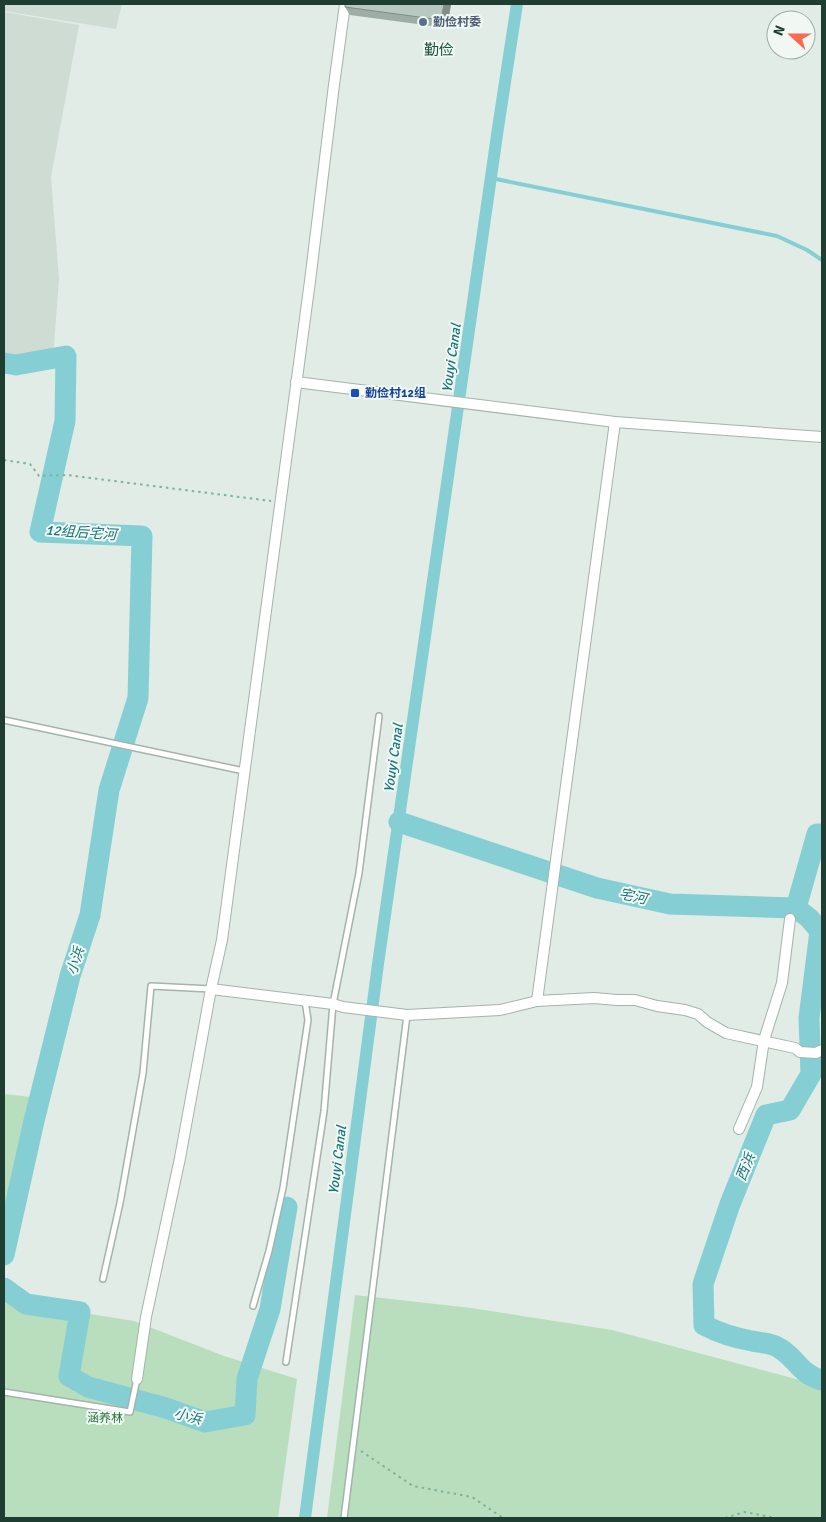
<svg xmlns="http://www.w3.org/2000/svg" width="826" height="1522" font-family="Signika,'Noto Sans SC',sans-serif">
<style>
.built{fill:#cedcd4}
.green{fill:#b8debe}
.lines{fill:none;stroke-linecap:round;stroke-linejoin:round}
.stream{stroke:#85cfd4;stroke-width:4}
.canal{stroke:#85cfd4;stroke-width:12}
.river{stroke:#85cfd4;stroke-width:21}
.service-casing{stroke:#a3b4ac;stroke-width:8}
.minor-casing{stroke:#a3b4ac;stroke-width:12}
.path{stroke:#7fb19c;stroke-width:2;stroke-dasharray:2.5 4;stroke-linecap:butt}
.service{stroke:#fff;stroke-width:5}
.minor{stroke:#fff;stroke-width:10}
.wall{fill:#9eada6}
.shaded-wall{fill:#818d87}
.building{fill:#b8c9c1;stroke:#818d87}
.service-dot{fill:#5c6f8a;stroke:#f1f8f4;stroke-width:2}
.transit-dot{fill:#1a4fb4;stroke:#f1f8f4;stroke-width:2}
.labels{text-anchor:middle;stroke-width:4;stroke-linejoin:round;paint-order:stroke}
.service-label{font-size:12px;font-weight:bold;fill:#4e5e75;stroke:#f1f8f4;text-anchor:start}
.transit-label{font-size:12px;font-weight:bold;fill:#164399;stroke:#f1f8f4;text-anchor:start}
.park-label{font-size:12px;fill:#28753e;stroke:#f1f8f4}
.water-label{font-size:14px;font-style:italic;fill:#18757b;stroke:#f1f8f4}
.quarter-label{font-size:15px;fill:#1b503d;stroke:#f1f8f4}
</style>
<rect width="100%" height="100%" fill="#e0ece5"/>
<g class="built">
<polygon points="4,4 122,4 116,29 4,11"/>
<polygon points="4,12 79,25 51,177 59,279 53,358 4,357"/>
</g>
<g class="green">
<polygon points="4,1094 40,1098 4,1254"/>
<polygon points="4,1288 26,1304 134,1321 224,1356 297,1379 278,1518 4,1518"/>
<polygon points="355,1295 471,1308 612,1330 822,1386 822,1518 327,1518"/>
</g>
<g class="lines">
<polyline class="stream" points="491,178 777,236 807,250 822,260"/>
<polyline class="canal" points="305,1518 378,964 498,128 517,4"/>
<g class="river">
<polyline points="4,363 16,365 66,356 65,421 40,532 142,536 138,698 109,790 90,915 70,976 34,1121 4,1255"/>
<polyline points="399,822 597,888 670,904 796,908 817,834 822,834"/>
<path d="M796,908L809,918L820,931L809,1018L811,1074L790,1110L766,1115L730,1204L703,1284L704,1325C719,1333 735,1338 752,1341C761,1343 772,1343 779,1348C797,1358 799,1374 822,1380"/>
<polyline points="4,1288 26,1304 80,1312 69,1376 88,1387 166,1408 205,1422 245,1415 247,1379 270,1309 287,1207"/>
</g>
<defs>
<g id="service">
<polyline points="4,720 244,771"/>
<polyline points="103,1279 120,1203 143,1073 151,986 211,989"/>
<polyline points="253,1306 269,1251 283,1188 308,1020 305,1001"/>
<polyline points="286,1362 324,1111 333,1004 359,873 379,716"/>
<polyline points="4,1392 130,1412 137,1379"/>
<polyline points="344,1518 407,1015"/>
</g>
<g id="minor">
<polyline points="296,382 615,422 822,437"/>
<polyline points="211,989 333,1004 343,1007 407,1015 500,1010 537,1001 594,998 617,1000 635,1000 657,1006 685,1010 698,1014 707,1022 726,1033 795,1048 800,1052 816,1053 822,1050"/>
<polyline points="537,1001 615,422"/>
<polyline points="739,1129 757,1087 764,1040 782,983 790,919"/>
<polyline points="137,1379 146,1317 180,1158 211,989 222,940 310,281 334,85 345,4"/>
</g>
</defs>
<use href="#service" class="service-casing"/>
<use href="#minor" class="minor-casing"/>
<g class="path">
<polyline points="4,460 30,464 39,476 67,475 271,501"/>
<polyline points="361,1451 413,1486 472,1497 503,1518"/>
<polyline points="725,1518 745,1512 776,1518"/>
</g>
<use href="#service" class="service"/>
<use href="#minor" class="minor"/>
</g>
<polygon class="wall" points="451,4 447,28 350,15 345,7"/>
<polygon class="shaded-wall" points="444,4 451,4 447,28 441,20"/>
<polygon class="building" points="345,4 444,4 441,20 345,7"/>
<circle class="service-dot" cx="423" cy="22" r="5"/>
<rect class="transit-dot" x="350" y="388" width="10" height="10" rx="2.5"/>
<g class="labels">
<g class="service-label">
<text x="433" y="26">勤俭村委</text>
</g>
<g class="transit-label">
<text x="365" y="397">勤俭村12组</text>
</g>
<g class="park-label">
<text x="105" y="1422">涵养林</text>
</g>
<g class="water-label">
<text transform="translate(451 358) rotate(-82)" y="5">Youyi Canal</text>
<text transform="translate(81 532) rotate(4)" y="5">12组后宅河</text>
<text transform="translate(393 758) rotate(-82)" y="5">Youyi Canal</text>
<text transform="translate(633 896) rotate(13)" y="5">宅河</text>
<text transform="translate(75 961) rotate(-72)" y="5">小浜</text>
<text transform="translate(337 1160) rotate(-83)" y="5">Youyi Canal</text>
<text transform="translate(745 1167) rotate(-68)" y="5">西浜</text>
<text transform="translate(188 1416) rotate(14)" y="5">小浜</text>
</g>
<g class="quarter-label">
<text x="439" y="55">勤俭</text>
</g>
</g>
<rect width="826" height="1522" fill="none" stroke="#203d32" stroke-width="10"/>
<g transform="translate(791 35) rotate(291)"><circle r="24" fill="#f1f8f4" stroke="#9dada6"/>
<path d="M0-4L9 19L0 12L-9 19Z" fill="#f86a52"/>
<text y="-8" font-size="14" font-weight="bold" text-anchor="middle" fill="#203d32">N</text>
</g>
</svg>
